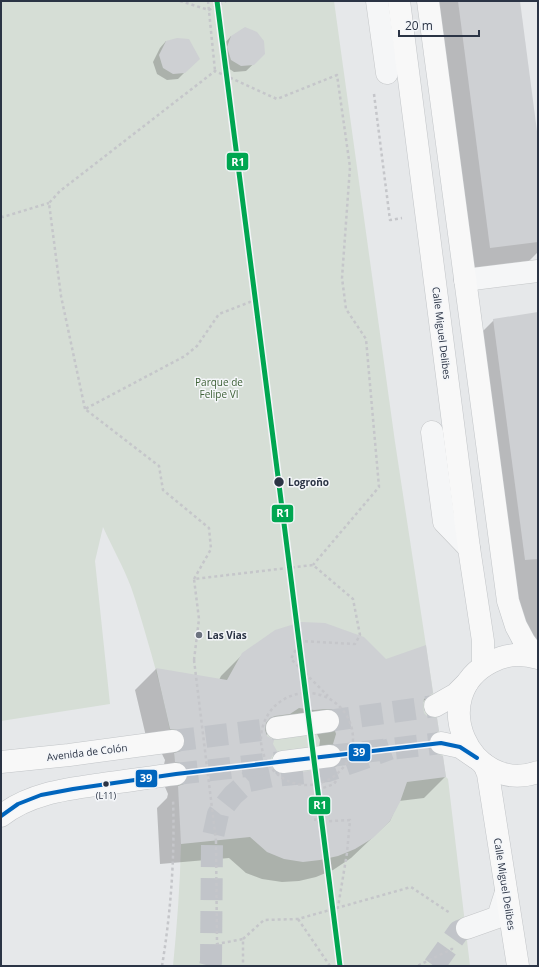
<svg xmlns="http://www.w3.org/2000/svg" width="539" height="967" font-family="'Open Sans',sans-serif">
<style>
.green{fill:#d6ded6}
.shadow{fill:#0003;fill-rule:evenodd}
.building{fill:#ced0d3;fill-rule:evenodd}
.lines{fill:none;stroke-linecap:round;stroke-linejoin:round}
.minor-tunnel{stroke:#c1c4c9;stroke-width:22;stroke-dasharray:22 11;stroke-linecap:butt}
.major-tunnel{stroke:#c1c4c9;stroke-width:22;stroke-dasharray:22 11;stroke-linecap:butt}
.minor-casing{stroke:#c4c6c8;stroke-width:23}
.major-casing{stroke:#c2c5c8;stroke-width:23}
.path{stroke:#c5c6ca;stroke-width:2.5;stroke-dasharray:3 3;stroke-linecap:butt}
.minor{stroke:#f5f6f7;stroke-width:22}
.major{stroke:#f8f8f8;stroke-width:22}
.path-bridge{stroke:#c5c6ca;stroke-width:2.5;stroke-dasharray:3 3;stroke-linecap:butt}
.bus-1-casing{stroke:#f4f6f9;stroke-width:7}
.bus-1{stroke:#0065bd;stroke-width:4}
.rail-1-casing{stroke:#f4f6f9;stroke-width:8}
.rail-1{stroke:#00a651;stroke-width:5}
.stop-dot{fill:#2b3445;stroke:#f4f6f9;stroke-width:1.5}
.poi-dot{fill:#6c737f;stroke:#f4f6f9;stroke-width:1.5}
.labels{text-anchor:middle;stroke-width:3;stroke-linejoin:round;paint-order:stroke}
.bus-label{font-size:9px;fill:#2b3445;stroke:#f4f6f9}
.street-label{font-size:10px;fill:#2b3445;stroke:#f4f6f9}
.park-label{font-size:10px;fill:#3f6138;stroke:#f4f6f9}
.stop-label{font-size:10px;font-weight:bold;fill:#2b3445;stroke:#f4f6f9;text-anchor:start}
.poi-label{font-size:10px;font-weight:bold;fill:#2b3445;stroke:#f4f6f9;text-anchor:start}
.line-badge{stroke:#f4f6f9;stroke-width:1.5}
.badge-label{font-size:11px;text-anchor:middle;font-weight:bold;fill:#fff}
</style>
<rect width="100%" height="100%" fill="#e6e8ea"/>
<path class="green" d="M1,1H334L395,442L446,777L448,779L470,966H173C177,926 180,885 181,845C182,775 167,706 147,639C142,622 137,604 131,587C123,566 112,547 103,527L95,561L110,704L1,721Z"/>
<g class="shadow">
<polygon points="435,1 519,1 538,147 538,252 529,261 469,269"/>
<polygon points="231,36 264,54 246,71 234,72 225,66 221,53 225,43"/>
<polygon points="166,41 198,59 178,79 167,80 157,74 153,62 160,48"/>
<polygon points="538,313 538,647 513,651 473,341 494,320"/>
<path d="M243,654L385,660L432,692L423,702L422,706L423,713L438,731L428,741V747L445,777L424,798L399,801L390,821L351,858L333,870L316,877L299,881L282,882L262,879L246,873L229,858L160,864L157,808L167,798L168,794L165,787L160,783L165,760L162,754L157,750L149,749L135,690L156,669L219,680L221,676ZM277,728L312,730L317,734L320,740L319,748L313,765L321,771L285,775H278L273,770L270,764L271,756L266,735Z"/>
</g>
<g class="building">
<polygon points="458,1 520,1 538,139 538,242 490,248"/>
<polygon points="245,27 257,32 264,41 265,54 254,65 241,66 231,60 227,47 231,36"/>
<polygon points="177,38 189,39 200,59 185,73 173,74 163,68 159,55 166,41"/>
<polygon points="538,312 538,559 525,560 493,319"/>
<path d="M301,622L325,623L364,637L386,659L426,645L433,693L424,699L423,706L424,713L428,717L437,718L439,731L431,735L429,741V746L433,753L443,756L446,777L407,782L400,802L390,821L373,838L355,849L338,856L320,860L303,862L284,859L267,852L250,837L181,844L178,786L184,784L187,779L188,773L186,766L181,763L175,762L174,753L181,751L185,745V739L183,733L178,730L170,729L156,668L227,680L242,653L275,630ZM299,708L314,710L326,709H332L338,714L340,720V725L335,731L336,734L333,744L340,748L342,755L341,761L337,766L332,768L285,774L278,773L273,769L271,763V758L277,751L273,744L274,740L267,736L265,730L266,723L270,718L275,716L290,714Z"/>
</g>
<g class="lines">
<g class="minor-tunnel">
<polyline points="210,966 211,962 212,841 218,814 233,795 249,781 272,776 328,771 390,749"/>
<polyline points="434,966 459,931 467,928"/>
</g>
<g class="major-tunnel">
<polyline points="328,721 435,706"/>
<polyline points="173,741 277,728"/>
<polyline points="330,756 441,743"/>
<polyline points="176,774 283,762"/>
</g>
<defs>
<g id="minor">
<polyline points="377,1 387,73"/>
<polyline points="465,280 538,271"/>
<polyline points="432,432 444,522 469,548"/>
<polyline points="467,928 498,917 506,892"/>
</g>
<g id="major">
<polyline points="399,1 469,548 483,641 483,666"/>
<polyline points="428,1 508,601 516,626 524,641 536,657"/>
<path d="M538,658C522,653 506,654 491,662C426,695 469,796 538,772"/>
<polyline points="435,706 456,694 467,683"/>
<polyline points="277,728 328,721"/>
<polyline points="441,743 460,747 476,758"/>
<polyline points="1,762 69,755 173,741"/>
<polyline points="283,762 330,756"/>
<polyline points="484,764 488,774 518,966"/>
<path d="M1,816C30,793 68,789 103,784C127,781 152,777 176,774"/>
</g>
</defs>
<use href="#minor" class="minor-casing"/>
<use href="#major" class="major-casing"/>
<g class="path">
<polyline points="180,1 209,10 226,1"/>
<polyline points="208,1 215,71"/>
<polyline points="374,94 390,220 402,218"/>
<polyline points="1,216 3,217 49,203"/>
<polyline points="85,409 61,296 49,203 60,191 215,71 277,99 337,75 350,167 342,278 346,309 366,339 379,487 313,565"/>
<polyline points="194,579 211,549 209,528 163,490 159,466 85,409 185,356 197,346 219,314 250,302 256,291"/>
<polyline points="194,660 199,619 194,579 313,565 353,599 360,635 355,644 300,641 291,659 328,696"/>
<polyline points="336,781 334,784 320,789 315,822 350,820 347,853 338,907"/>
<polyline points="216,841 217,944 243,939 243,966"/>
<polyline points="298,919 330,966"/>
<polyline points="243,939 264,920 298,919 411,887 450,913"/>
<path d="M162,966C171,911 175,855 173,799"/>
<polyline points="419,966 419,965 452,949 452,947"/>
</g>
<use href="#minor" class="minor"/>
<use href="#major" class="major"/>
<g class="path-bridge">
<polyline points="194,660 216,841"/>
<circle cx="307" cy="739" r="46"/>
</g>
<defs>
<polyline id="bus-1" points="1,816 18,804 41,795 73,789 176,774 441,743 460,747 477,758"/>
</defs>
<use href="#bus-1" class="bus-1-casing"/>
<use href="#bus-1" class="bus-1"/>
<defs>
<path id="rail-1" d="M217,1C258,323 300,644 340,966"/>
</defs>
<use href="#rail-1" class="rail-1-casing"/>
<use href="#rail-1" class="rail-1"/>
</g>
<g class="stop-dot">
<circle cx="279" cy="482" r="5.5"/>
<circle cx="106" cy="784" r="3.5"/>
</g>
<circle class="poi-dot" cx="199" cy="635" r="4"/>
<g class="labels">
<g class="bus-label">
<text x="106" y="799">(L11)</text>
</g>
<g class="street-label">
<text transform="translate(442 333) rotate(83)" y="4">Calle Miguel Delibes</text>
<text transform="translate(87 752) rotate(-7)" y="4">Avenida de Colón</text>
<text transform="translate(505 884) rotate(81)" y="4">Calle Miguel Delibes</text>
</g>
<g class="park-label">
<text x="219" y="386">Parque de<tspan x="219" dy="12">Felipe VI</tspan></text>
</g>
<g class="stop-label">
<text x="288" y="486">Logroño</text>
</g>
<g class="poi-label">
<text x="207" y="639">Las Vias</text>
</g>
</g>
<g class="line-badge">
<rect x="226" y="152" width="23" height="19" rx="4" fill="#00a651"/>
<rect x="271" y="504" width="23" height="19" rx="4" fill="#00a651"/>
<rect x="348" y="743" width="23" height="19" rx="4" fill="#0065bd"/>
<rect x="135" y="769" width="23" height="19" rx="4" fill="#0065bd"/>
<rect x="308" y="796" width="23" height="19" rx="4" fill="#00a651"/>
</g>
<g class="badge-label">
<text x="238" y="166">R1</text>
<text x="283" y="517">R1</text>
<text x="359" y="756">39</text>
<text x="146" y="782">39</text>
<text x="320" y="809">R1</text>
</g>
<rect width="539" height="967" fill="none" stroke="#2b3445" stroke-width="4"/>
<path d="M399 30v6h80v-6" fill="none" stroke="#2b3445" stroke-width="2"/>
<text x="405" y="30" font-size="12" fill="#2b3445" stroke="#f4f6f9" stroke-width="3" paint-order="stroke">20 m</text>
</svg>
